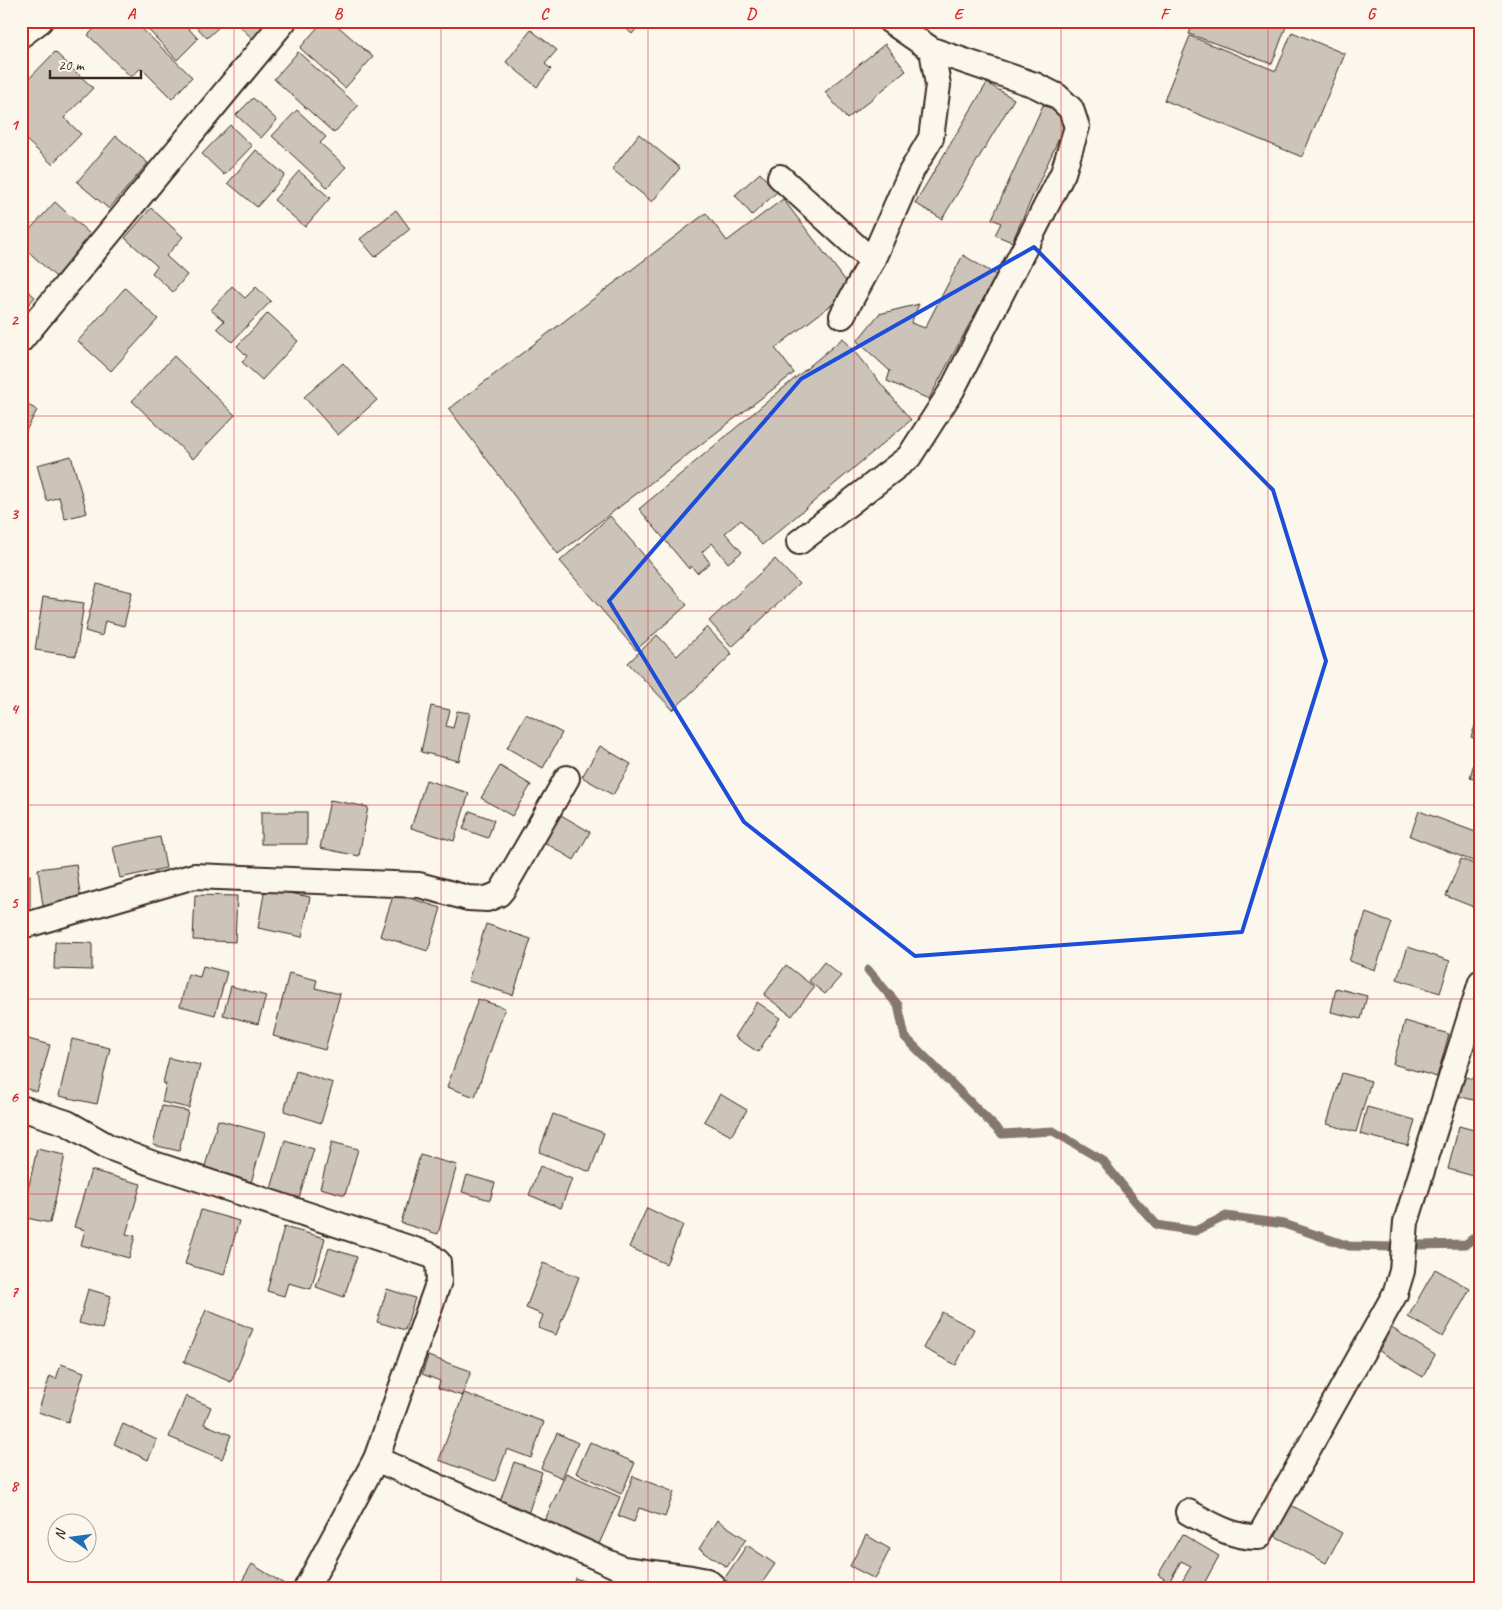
<svg xmlns="http://www.w3.org/2000/svg" width="1502" height="1610" font-family="Caveat,sans-serif">
<style>
.lines{fill:none;stroke-linecap:round;stroke-linejoin:round}
.stream{stroke:#85796d;stroke-width:9}
.building{fill:#ccc4b9;stroke:#3b2a1e}
.street-casing{stroke:#3b2a1e;stroke-width:28}
.street{stroke:#fbf7ec;stroke-width:24}
.marked{fill:none;stroke:#1d4ed8;stroke-width:4;stroke-linejoin:round}
.grid{fill:none;stroke:#d62828;stroke-width:1;stroke-opacity:0.55}
.neatline{fill:none;stroke:#d62828;stroke-width:2}
.grid-label{font-size:16px;text-anchor:middle;font-weight:bold;fill:#d62828}
</style>
<rect width="100%" height="100%" fill="#fbf7ec"/>
<filter id="ink" filterUnits="userSpaceOnUse"><feTurbulence type="fractalNoise" baseFrequency=".02" numOctaves="2"/><feDisplacementMap in="SourceGraphic" scale="10" xChannelSelector="R" yChannelSelector="G"/><feConvolveMatrix kernelMatrix="1 2 1 2 8 2 1 2 1" color-interpolation-filters="sRGB"/></filter>
<g filter="url(#ink)">
<g class="lines">
<g class="stream">
<polyline points="868,970 898,1005 905,1037 1002,1134 1053,1131 1102,1160 1135,1201 1157,1225 1195,1231 1226,1216 1284,1224 1349,1246 1394,1247"/>
<polyline points="1418,1245 1466,1244 1481,1232"/>
</g>
</g>
<g class="building">
<polygon points="102,21 134,21 192,77 172,99 141,68 131,77 88,35"/>
<polygon points="140,21 182,21 198,39 177,60"/>
<polygon points="191,21 219,21 222,24 207,38"/>
<polygon points="234,21 276,21 256,42"/>
<polygon points="323,21 332,21 373,57 345,88 300,48"/>
<polygon points="618,21 643,21 632,34"/>
<polygon points="1165,21 1192,21 1190,29"/>
<polygon points="1194,21 1279,21 1287,24 1272,64 1189,34"/>
<polygon points="531,30 557,50 545,64 551,69 537,87 506,62"/>
<polygon points="1292,32 1345,54 1302,157 1164,100 1190,36 1276,71"/>
<polygon points="885,44 906,71 847,119 825,92"/>
<polygon points="55,52 93,88 64,118 81,134 52,164 21,135 21,87"/>
<polygon points="298,52 358,106 334,133 274,79"/>
<polygon points="987,83 1014,99 942,219 915,203"/>
<polygon points="253,98 277,120 261,138 236,115"/>
<polygon points="1043,105 1069,116 1012,242 995,235 1001,223 992,219"/>
<polygon points="297,110 326,137 320,143 346,167 327,187 272,136"/>
<polygon points="230,125 252,146 224,175 202,154"/>
<polygon points="639,134 680,168 652,202 612,169"/>
<polygon points="116,136 148,163 109,209 77,182"/>
<polygon points="256,150 285,175 257,207 228,183"/>
<polygon points="299,171 330,198 305,227 274,200"/>
<polygon points="760,173 777,192 752,215 735,195"/>
<polygon points="783,199 852,289 775,348 794,373 558,554 449,409 706,213 727,241"/>
<polygon points="55,202 92,236 56,277 21,245 21,239"/>
<polygon points="151,208 183,237 166,256 187,275 173,292 152,273 157,266 125,238"/>
<polygon points="396,210 410,229 375,257 360,239"/>
<polygon points="963,255 996,275 929,399 887,381 890,371 857,341 879,314 919,304 911,323 925,328"/>
<polygon points="21,285 35,297 21,313"/>
<polygon points="232,286 245,298 256,287 271,301 232,342 217,328 224,321 211,310"/>
<polygon points="125,288 158,319 111,371 78,341"/>
<polygon points="268,313 298,341 262,380 242,362 247,356 237,346"/>
<polygon points="843,338 911,420 762,545 741,520 725,533 742,552 728,563 712,543 702,552 710,563 697,573 691,566 689,569 639,509"/>
<polygon points="174,356 235,415 193,459 132,401"/>
<polygon points="343,363 377,400 338,435 304,397"/>
<polygon points="21,401 37,410 21,440"/>
<polygon points="71,456 87,513 65,519 59,497 47,501 37,465"/>
<polygon points="610,516 687,605 636,650 560,561"/>
<polygon points="775,559 799,584 732,647 709,621"/>
<polygon points="97,584 132,592 124,626 105,621 102,636 85,631"/>
<polygon points="43,597 84,603 76,656 35,650"/>
<polygon points="707,627 732,654 673,710 628,663 657,635 677,656"/>
<polygon points="431,706 450,710 446,726 453,728 457,711 470,713 459,761 421,752"/>
<polygon points="1480,712 1481,712 1481,741 1471,737"/>
<polygon points="526,714 562,733 543,768 507,748"/>
<polygon points="600,746 631,764 613,795 582,777"/>
<polygon points="1478,747 1481,747 1481,781 1470,778"/>
<polygon points="500,766 531,785 512,816 481,798"/>
<polygon points="426,780 469,793 454,841 411,828"/>
<polygon points="330,800 368,807 359,856 320,848"/>
<polygon points="470,811 494,820 488,838 463,829"/>
<polygon points="1419,811 1481,834 1481,847 1475,862 1410,836"/>
<rect x="261" y="812" width="46" height="32"/>
<polygon points="561,815 590,832 574,860 544,842"/>
<polygon points="160,837 166,868 120,878 113,847"/>
<polygon points="1461,859 1481,867 1481,910 1446,896"/>
<polygon points="76,864 81,901 43,906 38,869"/>
<rect x="21" y="875" width="9" height="37"/>
<polygon points="265,888 310,897 302,937 258,928"/>
<polygon points="394,893 441,908 428,951 380,936"/>
<polygon points="195,895 237,896 235,942 193,940"/>
<polygon points="1366,913 1392,923 1375,970 1349,961"/>
<polygon points="486,924 531,939 513,995 468,981"/>
<polygon points="55,942 92,943 92,970 54,969"/>
<polygon points="1408,947 1450,961 1440,993 1397,979"/>
<polygon points="824,962 841,976 825,994 809,981"/>
<polygon points="786,965 814,987 792,1016 764,995"/>
<polygon points="203,966 227,972 215,1015 180,1006 188,974 200,977"/>
<polygon points="289,973 317,980 315,988 340,994 325,1050 273,1036"/>
<polygon points="231,986 266,996 258,1024 223,1015"/>
<polygon points="1336,988 1367,996 1361,1019 1331,1012"/>
<polygon points="478,999 505,1008 475,1097 447,1087"/>
<polygon points="757,1002 780,1018 758,1052 735,1037"/>
<polygon points="1405,1021 1449,1034 1437,1077 1393,1064"/>
<polygon points="21,1037 50,1045 37,1092 21,1087"/>
<polygon points="72,1039 110,1048 97,1104 59,1096"/>
<polygon points="169,1058 200,1065 189,1108 162,1102 166,1084 163,1083"/>
<polygon points="296,1071 333,1083 321,1123 284,1111"/>
<polygon points="1342,1073 1371,1081 1356,1132 1327,1124"/>
<polygon points="1459,1075 1481,1081 1481,1102 1454,1095"/>
<polygon points="720,1094 747,1110 731,1136 704,1121"/>
<polygon points="162,1106 188,1111 179,1151 153,1145"/>
<polygon points="1367,1107 1415,1120 1408,1146 1360,1134"/>
<polygon points="553,1114 604,1133 590,1172 539,1152"/>
<polygon points="218,1120 265,1133 251,1183 204,1170"/>
<polygon points="1459,1126 1481,1132 1481,1178 1448,1169"/>
<polygon points="285,1140 314,1149 299,1198 271,1189"/>
<polygon points="332,1142 358,1149 345,1195 320,1188"/>
<polygon points="37,1149 65,1155 50,1223 22,1217"/>
<polygon points="420,1155 457,1165 438,1234 401,1223"/>
<polygon points="540,1166 572,1179 561,1208 529,1195"/>
<polygon points="91,1170 141,1184 126,1234 135,1236 129,1258 81,1245 85,1230 74,1227"/>
<polygon points="467,1175 495,1183 490,1200 462,1192"/>
<polygon points="647,1208 683,1225 666,1264 629,1247"/>
<polygon points="201,1210 239,1221 224,1275 185,1264"/>
<polygon points="284,1227 325,1238 311,1289 288,1283 284,1296 267,1291"/>
<polygon points="329,1248 357,1257 344,1297 316,1287"/>
<polygon points="543,1263 579,1277 556,1335 538,1328 543,1315 526,1308"/>
<polygon points="1435,1269 1470,1289 1443,1337 1408,1317"/>
<polygon points="88,1289 111,1296 102,1329 79,1323"/>
<polygon points="387,1289 415,1298 405,1330 377,1322"/>
<polygon points="206,1310 253,1329 231,1382 184,1362"/>
<polygon points="942,1312 974,1329 956,1365 923,1348"/>
<polygon points="1390,1327 1435,1355 1423,1377 1376,1349"/>
<polygon points="428,1356 471,1371 462,1396 438,1388 440,1381 422,1374"/>
<polygon points="61,1364 84,1372 68,1422 38,1412 50,1376 56,1379"/>
<polygon points="464,1393 544,1422 531,1458 507,1449 495,1481 439,1460"/>
<polygon points="186,1396 211,1407 204,1424 231,1435 222,1459 169,1437"/>
<polygon points="123,1424 157,1440 148,1460 114,1444"/>
<polygon points="557,1433 578,1443 562,1478 541,1468"/>
<polygon points="590,1442 635,1463 621,1494 576,1473"/>
<polygon points="514,1462 542,1472 527,1517 498,1507"/>
<polygon points="566,1473 620,1497 599,1544 545,1520"/>
<polygon points="633,1476 674,1492 665,1517 639,1508 634,1522 618,1516"/>
<polygon points="1291,1505 1342,1533 1326,1563 1275,1536"/>
<polygon points="717,1520 746,1539 727,1567 699,1549"/>
<polygon points="1182,1534 1219,1556 1201,1589 1182,1589 1179,1587 1191,1566 1181,1561 1169,1582 1158,1575"/>
<polygon points="866,1535 890,1549 875,1579 850,1566"/>
<polygon points="747,1545 775,1564 758,1589 739,1589 724,1579"/>
<polygon points="252,1564 292,1589 237,1589"/>
<polygon points="575,1578 606,1589 572,1589"/>
</g>
<g class="lines">
<defs>
<g id="street">
<polyline points="21,35 40,21"/>
<polyline points="780,177 872,261"/>
<polyline points="842,316 872,261 911,172 931,138 938,85 932,50 890,21"/>
<polyline points="21,340 284,21"/>
<polyline points="799,542 909,457 952,390 1063,173 1077,127 1071,109 1057,96 1035,85 932,50"/>
<polyline points="21,925 30,924 194,876 419,885 468,898 487,899 499,894 503,889 567,778"/>
<polyline points="21,1108 67,1123 109,1147 148,1162 430,1255 438,1262 439,1281 376,1459 306,1589"/>
<polyline points="376,1459 623,1569 691,1578 707,1581 713,1586"/>
<path d="M1188,1512C1211,1524 1232,1538 1259,1537L1395,1294L1402,1271L1406,1222L1481,982"/>
</g>
</defs>
<use href="#street" class="street-casing"/>
<use href="#street" class="street"/>
</g>
</g>
<path class="marked" d="M1034,247L1273,490L1326,661L1242,932L915,956L744,822L609,601L801,379Z"/>
<path class="grid" d="M234,21V1589M441,21V1589M648,21V1589M854,21V1589M1061,21V1589M1268,21V1589M21,222H1481M21,416H1481M21,611H1481M21,805H1481M21,999H1481M21,1194H1481M21,1388H1481"/>
<rect width="1502" height="1610" fill="none" stroke="#fbf7ec" stroke-width="55"/>
<g transform="translate(72 1538) rotate(284)"><circle r="24" fill="#fbf7ec" stroke="#aea59a"/>
<path d="M0-4L9 19L0 12L-9 19Z" fill="#1f6fb2"/>
<text y="-8" font-size="14" font-weight="bold" text-anchor="middle" fill="#3b2a1e">N</text>
</g>
<path d="M50 70v8h91v-8" fill="none" stroke="#3b2a1e" stroke-width="2.5"/>
<text x="58" y="70" font-size="15" fill="#3b2a1e" stroke="#fbf7ec" stroke-width="4" paint-order="stroke">20 m</text>
<rect x="28" y="28" width="1446" height="1554" class="neatline"/>
<g class="grid-label">
<text x="131" y="19">A</text>
<text x="338" y="19">B</text>
<text x="544" y="19">C</text>
<text x="751" y="19">D</text>
<text x="958" y="19">E</text>
<text x="1164" y="19">F</text>
<text x="1371" y="19">G</text>
<text x="14" y="130">1</text>
<text x="14" y="325">2</text>
<text x="14" y="519">3</text>
<text x="14" y="714">4</text>
<text x="14" y="908">5</text>
<text x="14" y="1102">6</text>
<text x="14" y="1297">7</text>
<text x="14" y="1491">8</text>
</g>
</svg>
